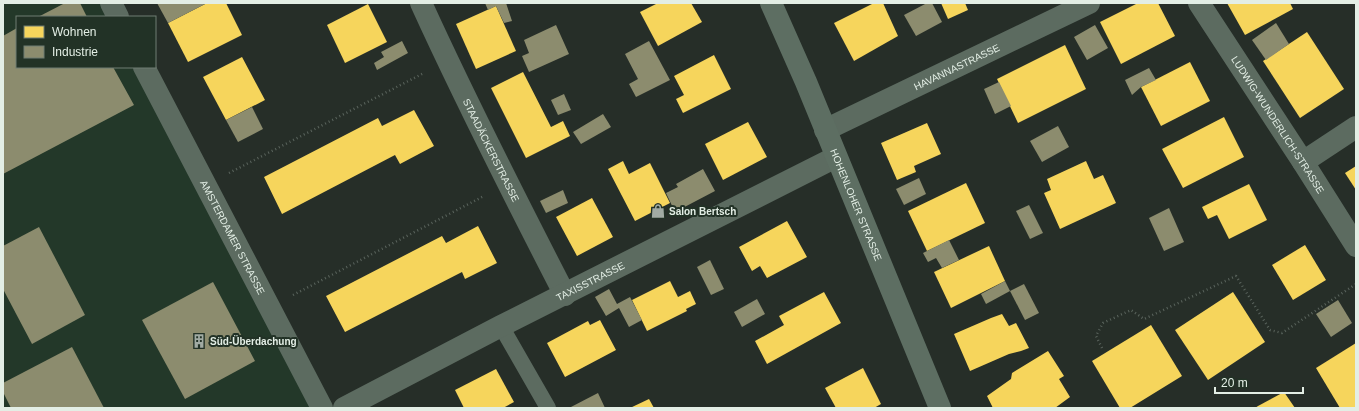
<svg xmlns="http://www.w3.org/2000/svg" width="1359" height="411" font-family="Helvetica,sans-serif">
<style>
.built{fill:#233829}
.homes{fill:#f6d55c}
.industry{fill:#8c8c6e}
.lines{fill:none;stroke-linecap:round;stroke-linejoin:round}
.path{stroke:#5a645d;stroke-width:2.5;stroke-dasharray:1 3;stroke-linecap:butt}
.lane{stroke:#5c6b60;stroke-width:16}
.street{stroke:#5c6b60;stroke-width:22}
.secondary{stroke:#5d6e62;stroke-width:22}
.labels{text-anchor:middle;stroke-width:4;stroke-linejoin:round;paint-order:stroke}
.street-label{font-size:10px;fill:#e3eee5;stroke:#223226}
.poi-label{font-size:10px;font-weight:bold;fill:#e3eee5;stroke:#223226;text-anchor:start}
</style>
<rect width="100%" height="100%" fill="#262e28"/>
<polygon class="built" points="3,3 101,3 108,17 17,17 17,67 134,67 311,408 3,408"/>
<g class="homes">
<polygon points="207,3 226,3 242,35 188,62 168,23"/>
<polygon points="658,3 691,3 702,22 658,46 640,12"/>
<polygon points="874,3 883,3 898,36 854,61 834,23"/>
<polygon points="941,3 965,3 968,10 948,19"/>
<polygon points="1138,3 1158,3 1175,36 1121,64 1100,22"/>
<polygon points="1227,3 1290,3 1293,9 1245,35"/>
<polygon points="368,4 387,42 345,63 327,25"/>
<polygon points="496,6 516,51 476,69 456,24"/>
<polygon points="1307,32 1344,89 1300,118 1263,61"/>
<polygon points="1065,45 1086,89 1018,123 997,79"/>
<polygon points="714,55 731,89 683,113 676,99 684,95 674,76"/>
<polygon points="242,57 265,100 226,120 203,77"/>
<polygon points="1190,62 1210,101 1161,126 1141,87"/>
<polygon points="523,72 551,127 563,121 570,136 526,158 491,88"/>
<polygon points="414,110 434,146 400,164 395,155 282,214 264,177 378,118 382,126"/>
<polygon points="1224,117 1244,157 1183,188 1162,149"/>
<polygon points="748,122 767,157 723,180 705,144"/>
<polygon points="927,123 941,154 914,166 916,172 897,180 881,143"/>
<polygon points="623,161 629,174 650,163 670,203 635,221 608,169"/>
<polygon points="1086,161 1094,179 1103,175 1116,203 1060,229 1044,193 1051,190 1047,179"/>
<polygon points="1356,166 1356,190 1345,173"/>
<polygon points="966,183 985,223 927,251 908,211"/>
<polygon points="1249,184 1267,220 1229,239 1217,215 1208,219 1202,207"/>
<polygon points="592,198 613,237 577,256 556,217"/>
<polygon points="787,221 807,257 767,278 760,266 752,271 739,247"/>
<polygon points="478,226 497,263 465,279 462,272 345,332 326,296 442,236 446,243"/>
<polygon points="1305,245 1326,280 1293,300 1272,265"/>
<polygon points="989,246 1005,281 951,308 934,272"/>
<polygon points="670,281 678,297 690,291 696,304 686,309 687,311 647,331 632,300"/>
<polygon points="824,292 841,323 767,364 755,341 784,325 779,316"/>
<polygon points="1233,292 1265,342 1208,380 1175,330"/>
<polygon points="1002,314 1009,326 1016,323 1029,348 1021,351 1009,354 970,371 954,334 991,318"/>
<polygon points="600,320 616,350 565,377 547,343 588,321 590,325"/>
<polygon points="1151,325 1182,376 1130,408 1120,408 1092,361"/>
<polygon points="1356,343 1356,408 1340,408 1316,368"/>
<polygon points="1048,351 1064,376 1059,379 1070,397 1055,408 993,408 987,396 1011,379 1012,373"/>
<polygon points="863,368 881,404 874,408 836,408 825,388"/>
<polygon points="496,369 514,402 503,408 464,408 455,390"/>
<polygon points="1284,392 1295,408 1255,408 1258,406"/>
<polygon points="649,399 654,408 630,408"/>
</g>
<g class="industry">
<polygon points="65,3 80,3 87,17 38,17"/>
<polygon points="157,3 207,3 168,23"/>
<polygon points="485,3 506,3 512,21 504,23 496,6 488,10"/>
<polygon points="927,3 932,3 942,22 916,36 904,15"/>
<polygon points="1276,23 1289,44 1266,60 1252,40"/>
<polygon points="556,25 569,54 529,72 522,56 529,53 524,40"/>
<polygon points="1095,25 1108,48 1087,60 1074,37"/>
<polygon points="17,28 17,67 113,67 134,105 3,174 3,36"/>
<polygon points="402,41 408,53 377,70 374,63 384,57 381,52"/>
<polygon points="649,41 670,80 636,97 629,84 638,79 625,54"/>
<polygon points="1149,68 1156,80 1141,87 1132,95 1125,80"/>
<polygon points="999,82 1011,106 995,114 984,89"/>
<polygon points="564,94 571,110 558,115 551,100"/>
<polygon points="252,107 263,129 238,142 226,120"/>
<polygon points="603,114 611,127 581,144 573,132"/>
<polygon points="1058,126 1069,147 1042,162 1030,141"/>
<polygon points="703,169 715,191 675,212 666,193 678,187 676,184"/>
<polygon points="919,178 926,194 904,205 896,189"/>
<polygon points="563,190 568,203 546,213 540,201"/>
<polygon points="1029,205 1043,233 1030,239 1016,211"/>
<polygon points="1169,208 1184,242 1164,251 1149,218"/>
<polygon points="39,227 85,315 32,344 3,289 3,246"/>
<polygon points="949,240 959,260 942,268 936,258 928,262 923,253"/>
<polygon points="710,260 724,289 711,295 697,267"/>
<polygon points="1005,281 1010,291 986,304 981,294"/>
<polygon points="213,282 255,361 185,399 142,320"/>
<polygon points="1024,284 1039,313 1025,320 1010,291"/>
<polygon points="609,289 617,304 630,297 642,320 629,327 619,308 606,316 595,297"/>
<polygon points="757,299 765,314 742,327 734,312"/>
<polygon points="1338,300 1352,323 1331,337 1316,314"/>
<polygon points="72,347 104,408 11,408 3,392 3,383"/>
<polygon points="598,393 605,408 569,408"/>
</g>
<g class="lines">
<g class="path">
<polyline points="229,173 424,73"/>
<polyline points="293,295 484,196"/>
<polyline points="1102,348 1096,336 1103,323 1131,310 1144,319 1236,276 1270,330 1282,333 1356,284"/>
</g>
<polyline class="lane" points="501,326 548,408"/>
<g class="street">
<polyline points="111,3 118,17"/>
<path id="s1" d="M421,3C466,102 515,198 565,295"/>
<path id="s2" d="M1199,3L1303,162L1356,246"/>
<path id="s3" d="M144,67L322,408"/>
<path id="s4" d="M825,130L1089,3"/>
<polyline points="1303,162 1356,127"/>
<path id="s5" d="M344,408L501,326L836,157"/>
</g>
<path class="secondary" id="s6" d="M771,3L806,82L940,408"/>
</g>
<defs>
<symbol id="shop-bare" viewBox="-9 -9 18 18"><path d="M-5-2.5h2.3a2.7 3.5 0 0 1 5.4 0H5L5.5 6h-11ZM-1.5-2.5h3a1.5 2.3 0 0 0-3 0Z" fill="#a1aba3" stroke="#223226" stroke-width="2.5" paint-order="stroke"/></symbol>
<symbol id="building-bare" viewBox="-9 -9 18 18"><path d="M-4-6H4V6H1V3H-1V6H-4ZM-2.5-4.3h1.7v1.8h-1.7ZM.8-4.3h1.7v1.8H.8ZM-2.5-1h1.7V.8h-1.7ZM.8-1h1.7V.8H.8Z" fill="#a1aba3" stroke="#223226" stroke-width="2.5" paint-order="stroke"/></symbol>
</defs>
<g fill-rule="evenodd">
<use href="#shop-bare" x="648" y="201" width="20" height="20"/>
<use href="#building-bare" x="189" y="331" width="20" height="20"/>
</g>
<g class="labels">
<g class="street-label">
<text dy="4" stroke="none"><textPath href="#s4" startOffset="146">HAVANNASTRASSE</textPath></text>
<text dy="4" stroke="none"><textPath href="#s2" startOffset="145">LUDWIG-WUNDERLICH-STRASSE</textPath></text>
<text dy="4" stroke="none"><textPath href="#s1" startOffset="163">STAADÄCKERSTRASSE</textPath></text>
<text dy="4" stroke="none"><textPath href="#s6" startOffset="219">HOHENLOHER STRASSE</textPath></text>
<text dy="4" stroke="none"><textPath href="#s3" startOffset="192">AMSTERDAMER STRASSE</textPath></text>
<text dy="4" stroke="none"><textPath href="#s5" startOffset="277">TAXISSTRASSE</textPath></text>
</g>
<g class="poi-label">
<text x="669" y="215">Salon Bertsch</text>
<text x="210" y="345">Süd-Überdachung</text>
</g>
</g>
<rect width="1359" height="411" fill="none" stroke="#e3eee5" stroke-width="8"/>
<rect x="16" y="16" width="140" height="52" fill="#223226" stroke="#6f7d72"/>
<rect x="24" y="26" width="20" height="12" fill="#f6d55c" stroke="#6f7d72"/>
<text x="52" y="36" font-size="12" fill="#e3eee5">Wohnen</text>
<rect x="24" y="46" width="20" height="12" fill="#8c8c6e" stroke="#6f7d72"/>
<text x="52" y="56" font-size="12" fill="#e3eee5">Industrie</text>
<path d="M1215 387v6h88v-6" fill="none" stroke="#e3eee5" stroke-width="2"/>
<text x="1221" y="387" font-size="12" fill="#e3eee5" stroke="#223226" stroke-width="3" paint-order="stroke">20 m</text>
</svg>
